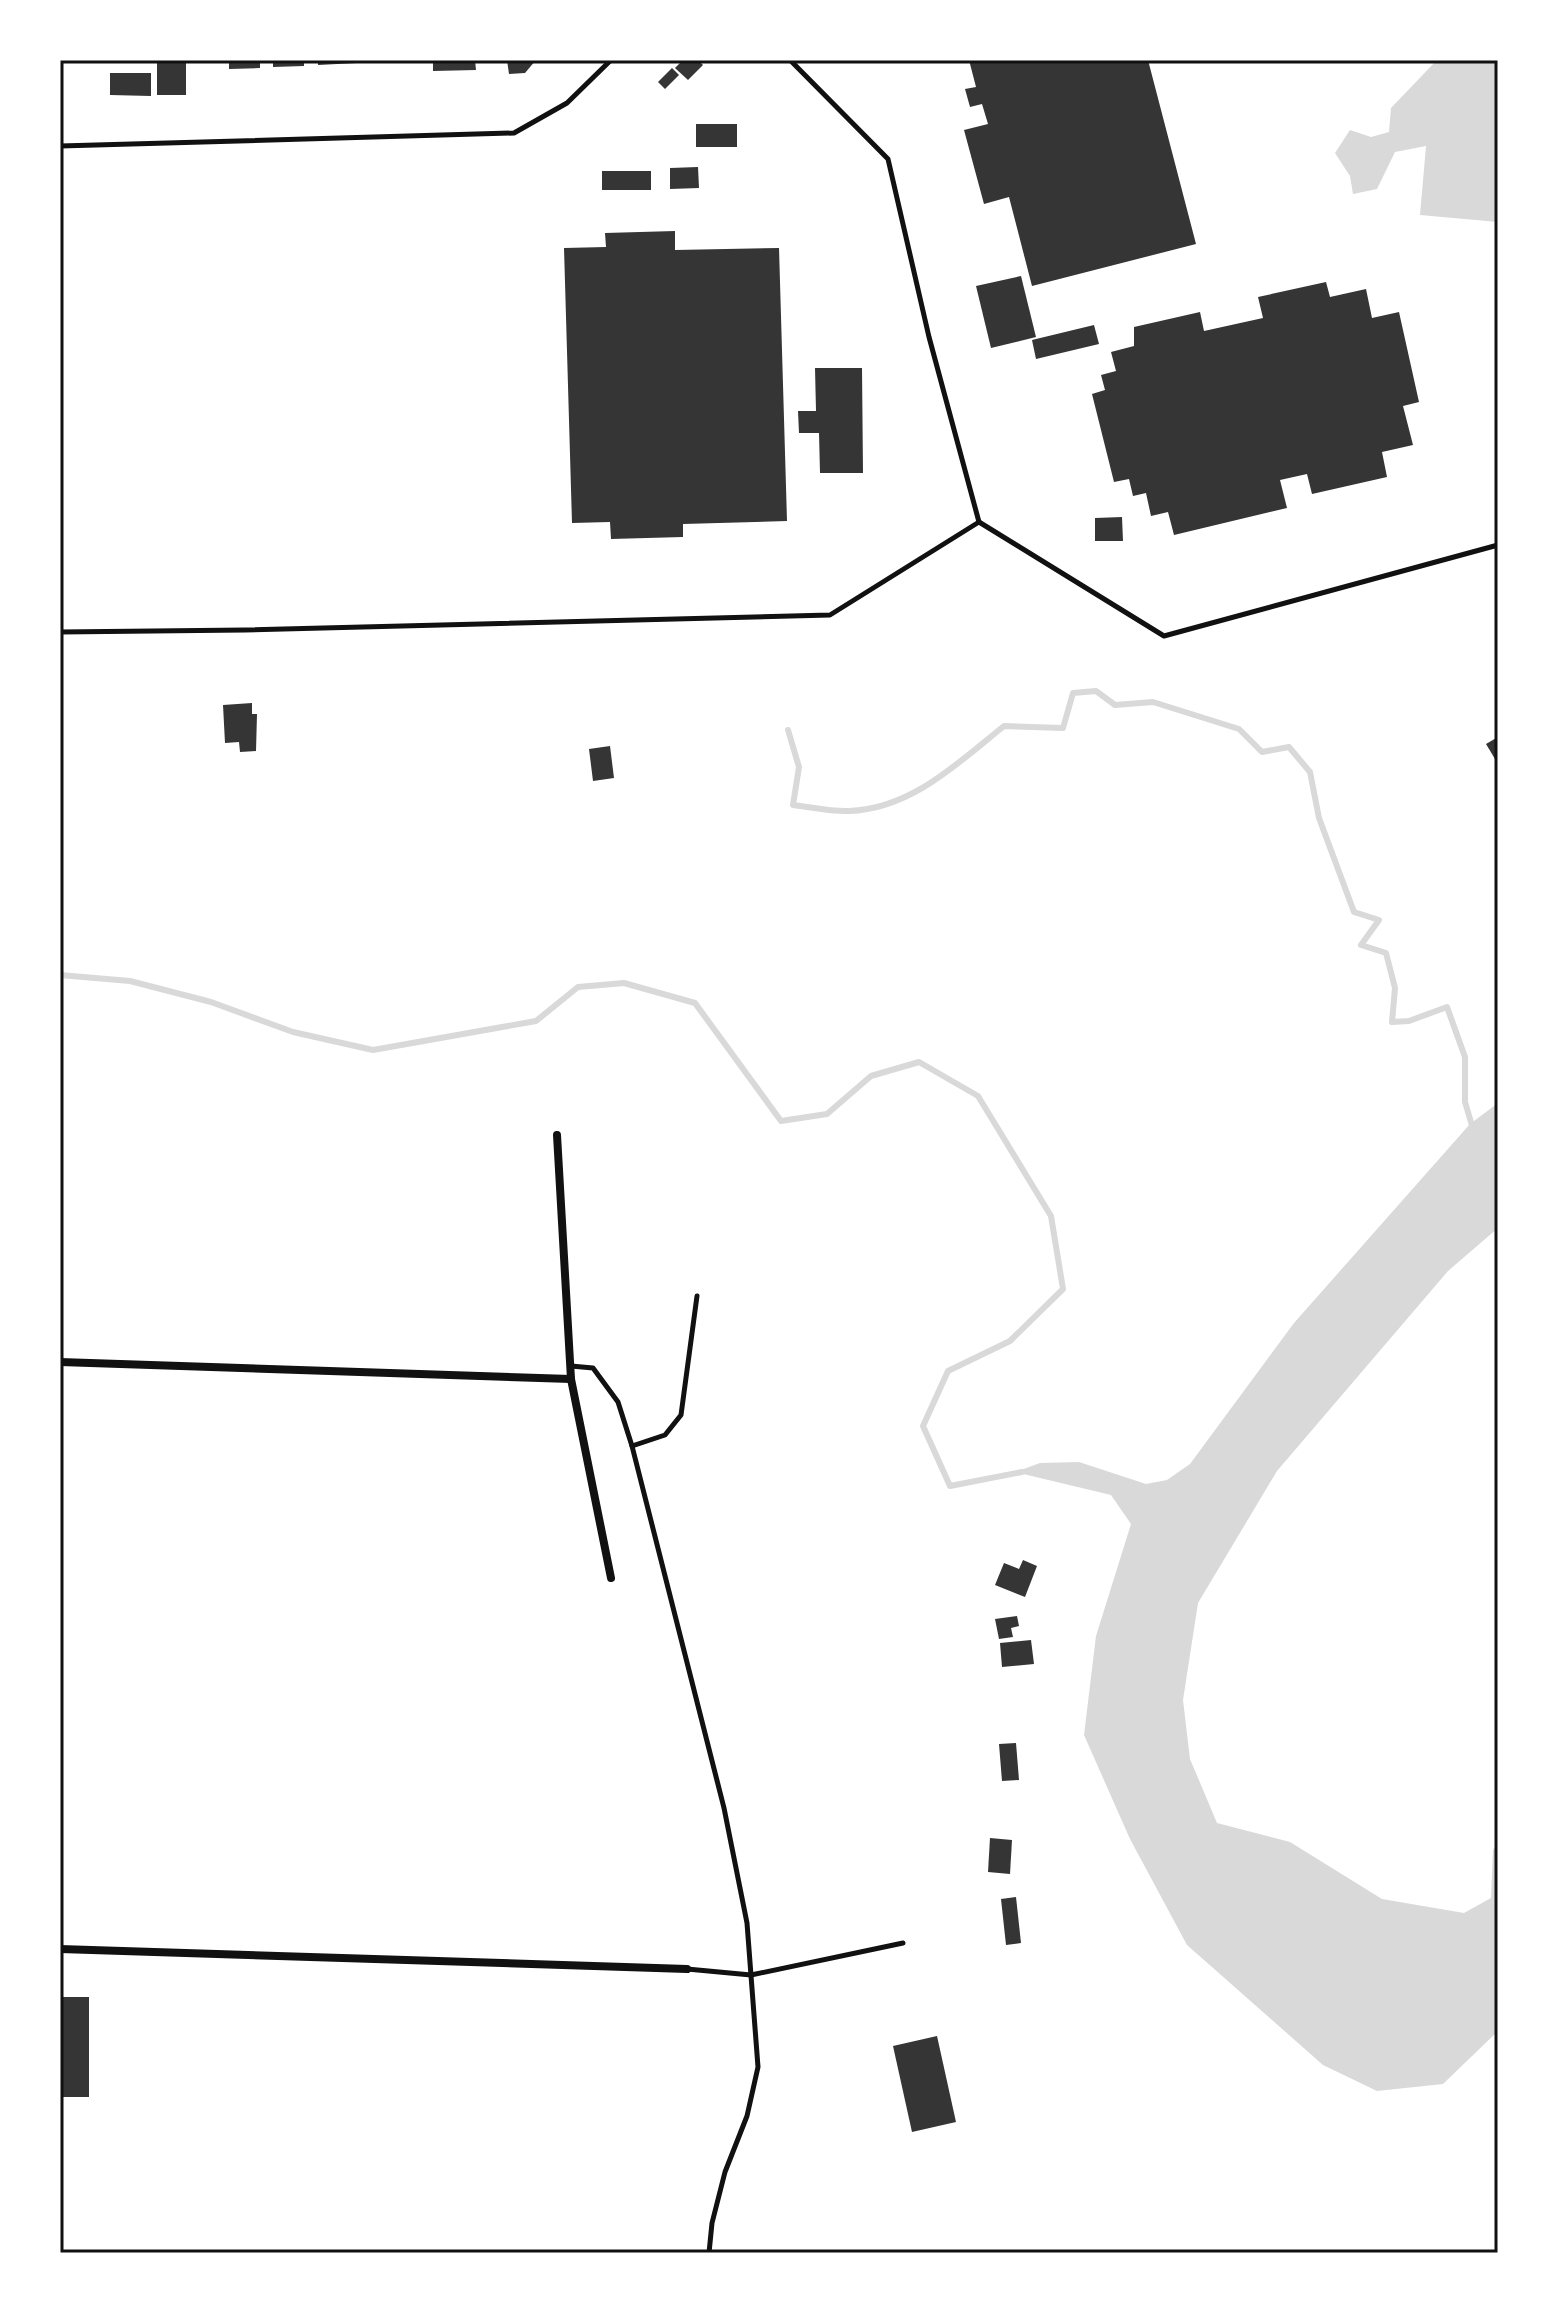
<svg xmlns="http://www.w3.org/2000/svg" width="1558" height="2313" font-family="Barlow,sans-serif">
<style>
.water{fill:#d9d9d9}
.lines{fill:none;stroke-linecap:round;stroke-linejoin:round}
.stream{stroke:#d9d9d9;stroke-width:6}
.building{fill:#353535}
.service{stroke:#111;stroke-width:5}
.minor{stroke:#111;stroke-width:8}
.neatline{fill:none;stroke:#111;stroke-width:3}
</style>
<rect width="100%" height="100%" fill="#fff"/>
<g class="water">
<polygon points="1437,60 1498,60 1498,222 1420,215 1426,146 1395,152 1377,189 1353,194 1350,176 1335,153 1350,130 1371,137 1389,132 1391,108"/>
<polygon points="1498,1103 1498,1228 1448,1271 1277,1471 1198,1603 1183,1700 1190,1759 1217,1823 1290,1842 1382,1899 1464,1913 1491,1898 1493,1850 1498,1843 1498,2031 1443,2084 1377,2091 1323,2065 1187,1945 1130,1839 1084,1735 1096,1636 1131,1524 1111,1495 1015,1472 1040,1463 1079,1462 1146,1484 1167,1480 1190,1464 1294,1323 1470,1124"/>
</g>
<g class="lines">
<g class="stream">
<path d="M788,730L799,767L793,805C811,807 831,812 849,811C911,809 958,763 1004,726L1063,728L1073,693L1096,691L1115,705L1153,702L1239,729L1262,752L1289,747L1310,772L1319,818L1354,912L1379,920L1361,945L1386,953L1395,988L1392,1022L1409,1021L1447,1007L1465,1057V1102L1473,1129"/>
<polyline points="60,975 130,981 211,1002 293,1032 373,1050 536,1021 578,987 624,983 695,1003 781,1121 827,1114 871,1076 919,1062 978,1096 1051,1216 1063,1289 1010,1341 948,1371 923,1426 950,1486 1022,1472"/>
</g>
</g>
<g class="building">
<rect x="157" y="60" width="29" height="35"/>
<polygon points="229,60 260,60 260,68 229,69"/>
<polygon points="273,60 304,60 304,66 273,67"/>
<polygon points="318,60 376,60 376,62 318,65"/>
<polygon points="433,60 475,60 476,70 433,71"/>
<polygon points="507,60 536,60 525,73 509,74"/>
<polygon points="683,60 698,60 703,65 688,80 675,68"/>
<polygon points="969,60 1148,60 1196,244 1032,286 1009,197 984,204 964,130 988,124 982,104 970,107 965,89 976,87"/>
<polygon points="672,68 679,75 665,89 658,82"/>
<polygon points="110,73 151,73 151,96 110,95"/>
<rect x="696" y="124" width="41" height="23"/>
<polygon points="698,167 699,188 670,189 670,168"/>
<rect x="602" y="171" width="49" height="19"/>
<polygon points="675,231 675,250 779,248 787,521 683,524 683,537 611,539 610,522 572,523 564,248 606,247 605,233"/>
<polygon points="1021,276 1036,337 991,348 976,286"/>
<polygon points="1326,282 1330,297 1366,289 1372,318 1399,312 1419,402 1403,406 1413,445 1382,452 1387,477 1312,494 1307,474 1280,480 1287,508 1174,535 1168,512 1151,516 1146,493 1133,496 1129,479 1114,482 1092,394 1105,390 1101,375 1116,371 1111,352 1134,346 1134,327 1200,312 1204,331 1263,318 1258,297"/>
<polygon points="1094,325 1099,344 1036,359 1032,340"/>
<polygon points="815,368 862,368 863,473 820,473 819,433 799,433 798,411 816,411"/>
<polygon points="1122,517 1123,541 1095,541 1095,518"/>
<polygon points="252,703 252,714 257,714 256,751 240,752 239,742 225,743 223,705"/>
<polygon points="1498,737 1498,764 1486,744"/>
<polygon points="610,746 614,778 593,781 589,749"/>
<polygon points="1023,1560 1037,1566 1025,1597 995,1585 1004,1563 1019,1569"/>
<polygon points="1017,1616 1019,1626 1011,1628 1013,1637 999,1639 995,1619"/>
<polygon points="1031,1640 1034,1664 1002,1667 1000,1643"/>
<polygon points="1016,1743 1019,1780 1002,1781 999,1744"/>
<polygon points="990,1838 1012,1840 1010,1874 988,1872"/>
<polygon points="1016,1897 1021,1943 1006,1945 1001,1899"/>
<rect x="60" y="1997" width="29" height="100"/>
<polygon points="937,2036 956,2122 912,2132 893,2046"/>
</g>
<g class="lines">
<g class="service">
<polyline points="790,60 888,159 929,337 979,522"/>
<polyline points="60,146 514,133 567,103 611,60"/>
<polyline points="60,632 245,630 830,615 979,522 1164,636 1498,545"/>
<polyline points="571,1366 593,1368 618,1402 632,1446 724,1808 747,1923 758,2067 747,2116 725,2172 712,2223 709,2253"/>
<polyline points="632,1446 665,1435 681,1415 697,1296"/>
<polyline points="687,1969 751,1975 903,1943"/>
</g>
<g class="minor">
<polyline points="557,1135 571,1379 611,1578"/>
<polyline points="60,1362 571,1379"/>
<polyline points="60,1949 687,1969"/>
</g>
</g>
<rect width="1558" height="2313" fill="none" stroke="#ffffff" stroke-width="124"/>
<rect x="62" y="62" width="1434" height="2189" class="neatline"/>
</svg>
